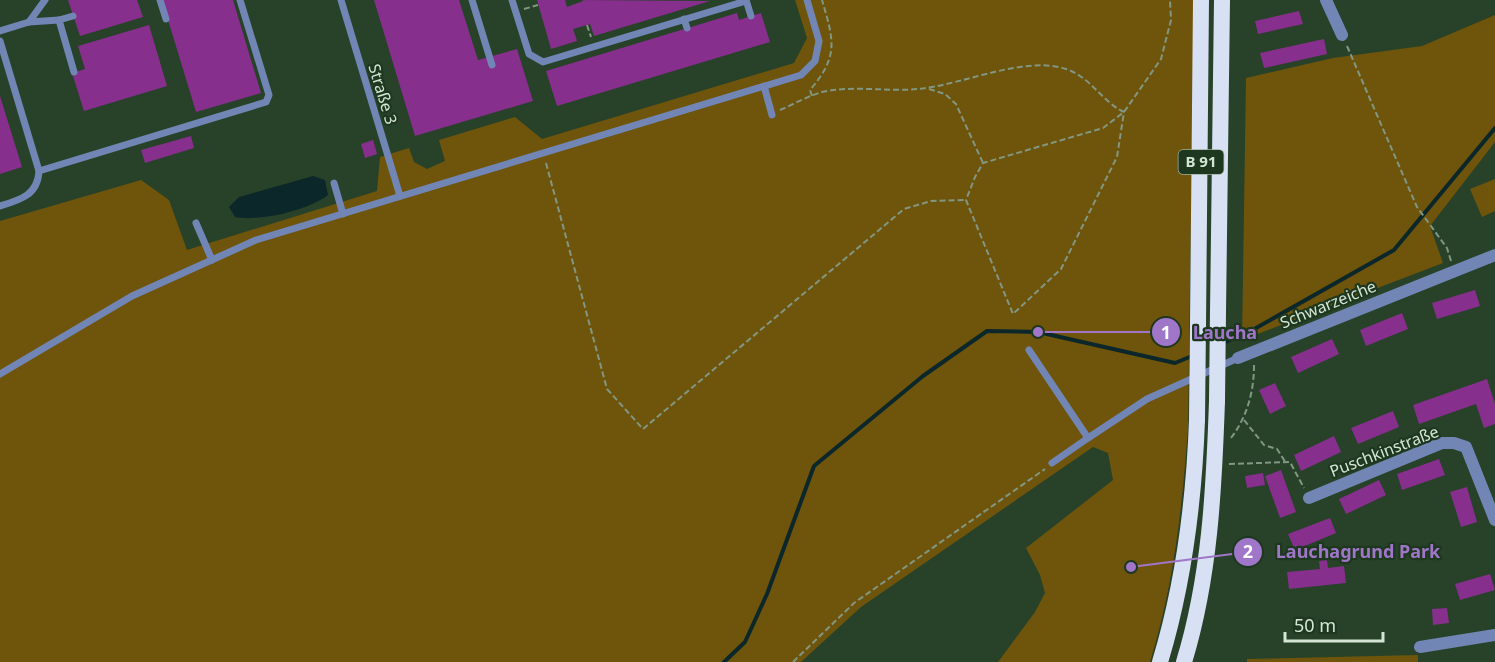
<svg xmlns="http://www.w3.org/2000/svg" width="1495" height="662" font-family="'Noto Sans',sans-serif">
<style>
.green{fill:#6f540b}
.water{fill:#0c272a}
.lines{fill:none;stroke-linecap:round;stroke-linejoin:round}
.stream{stroke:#0c272a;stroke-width:4}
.building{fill:#862f8c}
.path{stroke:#819782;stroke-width:2;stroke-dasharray:6 3;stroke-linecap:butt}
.service{stroke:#7186b4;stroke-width:7}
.minor{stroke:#7186b4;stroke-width:12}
.trunk{stroke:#d8e1f4;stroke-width:16}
.trunk-bridge{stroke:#d8e1f4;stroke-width:16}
.labels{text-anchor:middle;stroke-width:4.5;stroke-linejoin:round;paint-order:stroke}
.shield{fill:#1d381e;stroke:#9eb19e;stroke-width:1.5}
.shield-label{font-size:15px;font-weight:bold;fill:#d5e5d5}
.street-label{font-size:16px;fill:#d5e5d5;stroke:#1d381e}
.leader{fill:none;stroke:#9f76c8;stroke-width:2}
.callout-dot{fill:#9f76c8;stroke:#1d381e;stroke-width:2}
.mark-label{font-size:18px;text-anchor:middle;font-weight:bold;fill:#fff}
.callout-label{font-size:18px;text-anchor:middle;font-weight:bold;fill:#9f76c8;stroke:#1d381e;stroke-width:4.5;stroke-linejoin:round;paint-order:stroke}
</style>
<rect width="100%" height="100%" fill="#274228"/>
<g class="green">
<path d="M795,0H1194L1188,428C1182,509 1174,584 1150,662H998L1035,612L1045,593L1040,575L1026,548L1113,480L1108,453L1093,447L861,607L801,662H0V221L141,180L169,200L187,250L377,191L380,157L409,148L414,162L427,169L445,161L439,140L515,117L542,139L794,63L807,38Z"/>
<polygon points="1495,15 1495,142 1430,226 1443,263 1242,340 1246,78 1333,58 1422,46"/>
<polygon points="1495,179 1495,211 1482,217 1470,189"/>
<polygon points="1418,655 1418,662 1247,662 1247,659"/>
</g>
<path class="water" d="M313,176L325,180L328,195C309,210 259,222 235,217L229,207L239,197Z"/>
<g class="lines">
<g class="stream">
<polyline points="1223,343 1249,332 1394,250 1495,128"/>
<polyline points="724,662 745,642 767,594 814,466 923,376 987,331 1038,332 1175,363 1192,356"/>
</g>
</g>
<g class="building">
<polygon points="68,0 137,0 143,17 80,36"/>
<polygon points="162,0 233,0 261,93 196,112"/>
<polygon points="374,0 459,0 478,60 517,49 533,101 415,136"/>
<polygon points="537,0 565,0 567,7 583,1 583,0 710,1 594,36 590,24 587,25 573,29 577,41 551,49"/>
<polygon points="1299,11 1303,24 1258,34 1255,21"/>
<polygon points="737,13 739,20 761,13 770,42 557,106 546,71"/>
<polygon points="149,25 167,86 84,111 72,73 85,69 78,46"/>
<polygon points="1324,39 1327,54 1264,68 1260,53"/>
<polygon points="0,96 22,167 0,174"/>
<polygon points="191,136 194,148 145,163 141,150"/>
<polygon points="373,140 377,154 365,158 361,144"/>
<polygon points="1475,290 1480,306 1437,319 1432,303"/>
<polygon points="1402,313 1408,329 1366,346 1360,330"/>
<polygon points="1332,339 1339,354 1298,373 1291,357"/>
<polygon points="1487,379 1495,404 1495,424 1484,428 1476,404 1419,424 1413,405"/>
<polygon points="1275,383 1286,406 1270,414 1259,390"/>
<polygon points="1393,411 1399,427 1358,444 1351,428"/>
<polygon points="1334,436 1341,452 1301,471 1294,455"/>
<polygon points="1439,459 1445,475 1402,490 1397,474"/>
<polygon points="1281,470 1296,512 1280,518 1265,476"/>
<polygon points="1263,473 1265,485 1247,488 1245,476"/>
<polygon points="1379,480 1386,495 1346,514 1339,499"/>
<polygon points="1467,487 1477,522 1461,527 1450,492"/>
<polygon points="1330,518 1336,533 1295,550 1288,534"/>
<polygon points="1327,560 1328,568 1344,566 1346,583 1289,589 1287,572 1320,569 1319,561"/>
<polygon points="1490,574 1495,590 1460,600 1455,584"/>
<polygon points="1447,608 1449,623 1433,625 1432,609"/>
</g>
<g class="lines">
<g class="path">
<polyline points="524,9 538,5"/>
<polyline points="587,25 591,37"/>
<polyline points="1347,46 1417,207 1447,248 1451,261"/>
<polyline points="929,89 945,94 956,104 983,163"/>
<path d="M812,96L810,90C839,56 834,41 822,0"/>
<path d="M780,110C794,104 808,96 822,92C854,85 887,92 918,89C962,85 1025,55 1066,69C1091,77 1102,102 1124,112L1117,157L1061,269L1013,314L966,200L975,177L983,163L1103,128L1124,112L1161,59L1171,20L1170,0"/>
<polyline points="546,163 607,389 643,429 904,209 931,201 966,200"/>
<polyline points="1244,420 1264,445 1277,449 1286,463"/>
<path d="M1231,438C1247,417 1254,392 1254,365"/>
<polyline points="1229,464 1290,462 1304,488"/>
<polyline points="793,662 854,603 1045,469"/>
</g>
<g class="service">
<polyline points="160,0 166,19"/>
<polyline points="341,0 400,196"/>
<polyline points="472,0 492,65"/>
<polyline points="512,0 529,54 543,62 746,1"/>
<polyline points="746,0 751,16"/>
<polyline points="684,19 687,28"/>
<polyline points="59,20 74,72"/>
<polyline points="29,22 59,20 73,16"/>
<polyline points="0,31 29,22 45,0"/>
<path d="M0,41L39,171C38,195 20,200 0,206"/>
<polyline points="764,86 772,115"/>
<polyline points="39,171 266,102 269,95 240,0"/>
<polyline points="334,183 343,214"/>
<polyline points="196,223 212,260"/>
<polyline points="1029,350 1088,438"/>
<polyline points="0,374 132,296 256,240 801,75 815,61 819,41 807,0"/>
<polyline points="1052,463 1088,438 1147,399 1238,358"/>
</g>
<g class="minor">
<polyline points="1326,0 1342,35"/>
<polyline points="1238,358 1495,255"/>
<polyline points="1309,498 1442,443 1454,443 1466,447 1495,520"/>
<polyline points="1420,647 1495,635"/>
</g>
<g class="trunk">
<polyline points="1218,312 1222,0"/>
<polyline points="1198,324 1201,0"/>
<path d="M1160,662C1184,583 1194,503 1197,420"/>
<path d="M1184,662C1210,577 1214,489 1217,401"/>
</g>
<g class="trunk-bridge">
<polyline points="1217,401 1218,312"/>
<polyline points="1197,420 1198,324"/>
</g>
</g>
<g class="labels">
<rect class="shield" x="1178.5" y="150" width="45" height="24" rx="4.5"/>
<g class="shield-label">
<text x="1201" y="167">B 91</text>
</g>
<g class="street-label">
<text transform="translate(383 94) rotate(73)" y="6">Straße 3</text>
<text transform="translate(1328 304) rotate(-22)" y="6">Schwarzeiche</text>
<text transform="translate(1384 451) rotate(-21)" y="6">Puschkinstraße</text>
</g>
</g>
<path class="leader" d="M1038 332L1166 332M1131 567L1248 552"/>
<g class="callout-dot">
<circle cx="1038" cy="332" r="6"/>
<circle cx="1131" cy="567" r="6"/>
<circle cx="1166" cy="332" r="15"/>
<circle cx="1248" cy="552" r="15"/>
</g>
<g class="mark-label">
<text x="1166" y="339">1</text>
<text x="1248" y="558">2</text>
</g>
<g class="callout-label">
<text x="1225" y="339">Laucha</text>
<text x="1358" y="558">Lauchagrund Park</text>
</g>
<path d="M1285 632v9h98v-9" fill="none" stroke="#d5e5d5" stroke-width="3"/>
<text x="1294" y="632" font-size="18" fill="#d5e5d5" stroke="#1d381e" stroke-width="4.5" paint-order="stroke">50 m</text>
</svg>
